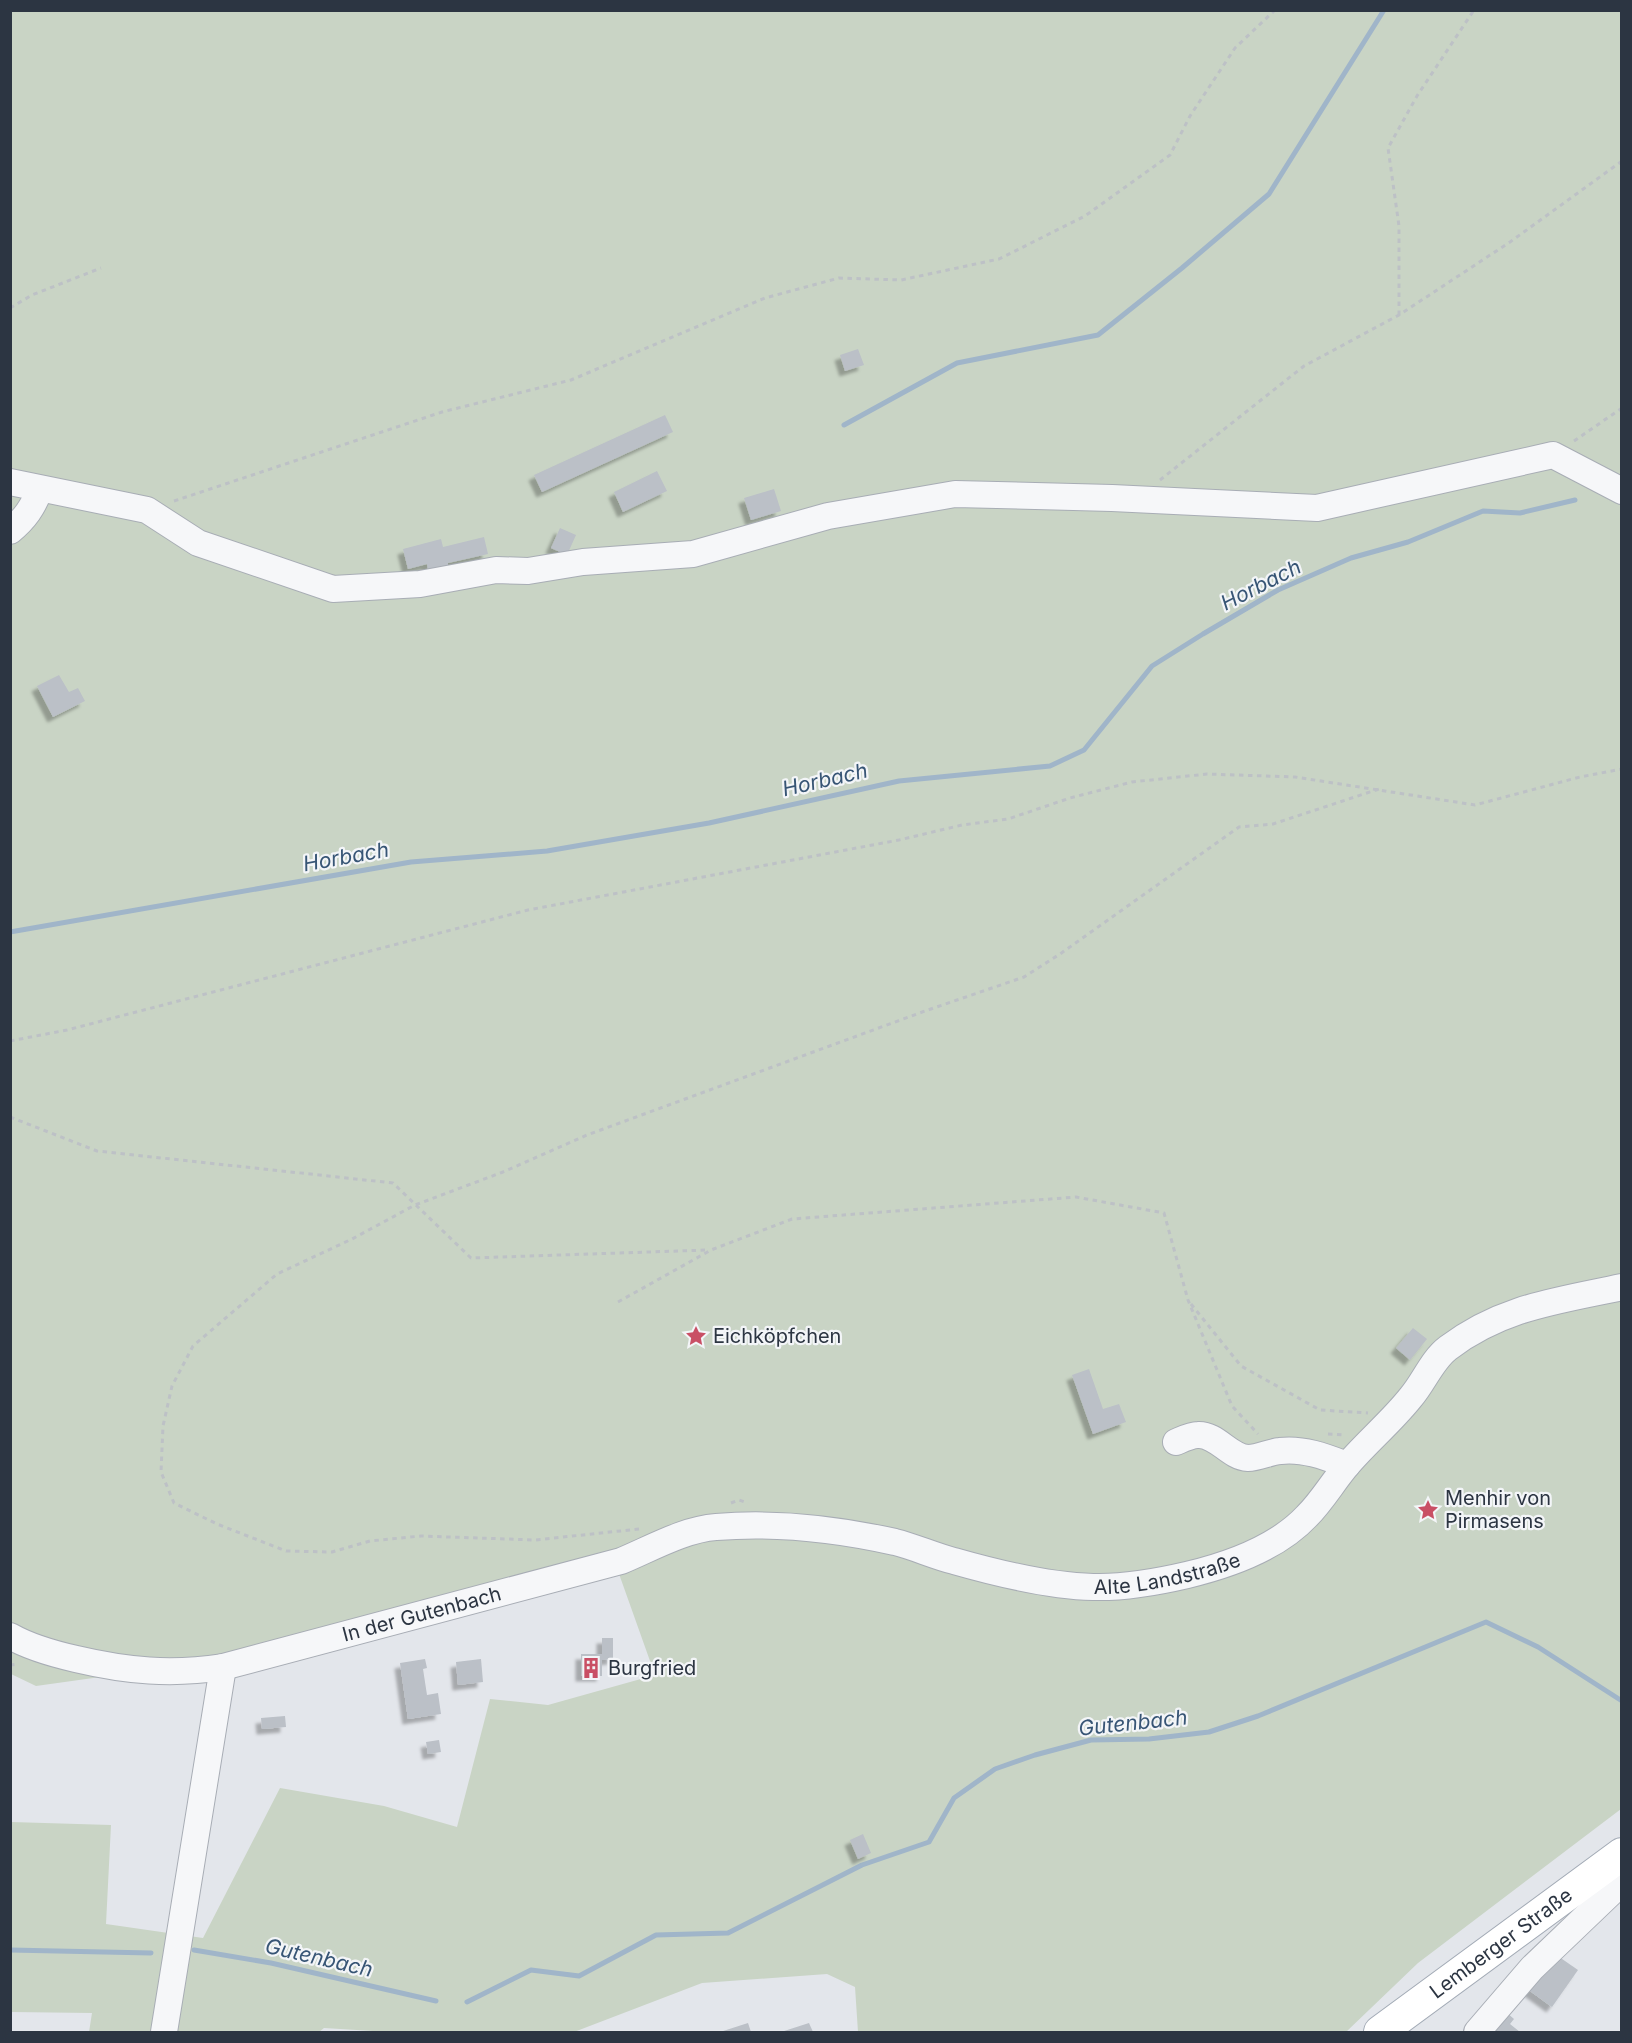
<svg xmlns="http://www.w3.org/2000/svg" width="1632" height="2043" font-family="Inter,sans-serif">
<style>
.green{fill:#c9d4c5}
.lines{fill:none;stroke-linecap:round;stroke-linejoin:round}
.stream{stroke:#a0b5c9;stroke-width:5}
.building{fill:#bbc0c7;filter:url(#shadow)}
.minor-casing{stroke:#a8adb5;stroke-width:28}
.major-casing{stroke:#a3abb6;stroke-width:34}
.path{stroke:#bdc1c6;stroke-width:3;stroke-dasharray:4.5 4.5;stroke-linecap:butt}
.minor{stroke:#f6f7f9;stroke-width:26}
.major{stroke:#fff;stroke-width:32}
.labels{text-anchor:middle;stroke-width:4.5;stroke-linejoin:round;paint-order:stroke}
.poi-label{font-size:20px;fill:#2c3542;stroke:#f3f5f8;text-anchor:start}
.street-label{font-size:20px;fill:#2c3542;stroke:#f3f5f8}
.water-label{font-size:21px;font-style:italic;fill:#375575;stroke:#f3f5f8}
</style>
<defs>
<filter id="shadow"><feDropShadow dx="-5.5" dy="5.5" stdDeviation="1.5" flood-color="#0004"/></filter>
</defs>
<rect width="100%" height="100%" fill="#e3e6eb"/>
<polygon class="green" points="10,11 1621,11 1621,1809 1418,1963 1346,2032 858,2032 855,1987 827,1974 702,1983 574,2032 389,2032 324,2028 319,2032 89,2032 92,2013 11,2012 11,1822 111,1825 106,1924 203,1938 280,1788 384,1806 457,1827 490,1699 548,1705 655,1675 613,1557 229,1659 36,1686 11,1674"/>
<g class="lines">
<g class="stream">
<polyline points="844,425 957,363 1098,335 1182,268 1269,194 1384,10"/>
<polyline points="10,932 411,862 547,851 709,823 899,781 1050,766 1084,750 1152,666 1203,634 1278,590 1351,558 1408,542 1483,511 1520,513 1575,500"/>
<polyline points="10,1950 151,1953"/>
<polyline points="194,1950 271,1963 436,2001"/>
<polyline points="467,2002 531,1970 579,1976 656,1935 728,1933 862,1865 929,1842 954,1798 995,1769 1035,1755 1091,1740 1149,1739 1209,1732 1258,1716 1486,1622 1538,1647 1622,1701"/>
</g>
</g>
<g class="building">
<polygon points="858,349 864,365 845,371 840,355"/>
<polygon points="665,415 673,432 542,492 534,475"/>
<polygon points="657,471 667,491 623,512 614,492"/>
<polygon points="774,489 781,511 751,520 744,498"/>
<polygon points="560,528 576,535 567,555 551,548"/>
<polygon points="484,537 488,554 448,563 448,565 428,571 427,564 408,569 403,549 441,539 443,547"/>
<polygon points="59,675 69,692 78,688 85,701 53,717 37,686"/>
<polygon points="1413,1328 1427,1339 1410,1360 1396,1348"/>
<polygon points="1089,1369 1103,1409 1119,1404 1126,1422 1093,1434 1072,1375"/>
<polygon points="602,1638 613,1638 613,1659 602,1660 602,1676 581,1676 581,1654 602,1654"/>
<polygon points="425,1659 427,1668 423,1669 427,1695 438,1693 441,1714 408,1719 400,1663"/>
<polygon points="481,1659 483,1682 458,1685 456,1662"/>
<polygon points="285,1716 286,1727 262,1729 261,1718"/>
<polygon points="439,1740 441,1752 428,1754 426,1742"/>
<polygon points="863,1834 871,1853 858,1859 850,1840"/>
<polygon points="1552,1952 1578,1970 1552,2007 1526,1988"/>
<polygon points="1506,2012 1514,2019 1510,2024 1520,2032 1486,2032"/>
<polygon points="748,2023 751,2032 720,2032"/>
<polygon points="809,2023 813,2032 781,2032"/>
</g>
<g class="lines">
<defs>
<g id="minor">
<polyline points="10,482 147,510 198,543 333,589 420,584 496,570 528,571 583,562 693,554 828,516 955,494 1112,498 1317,508 1553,455 1622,491"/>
<path d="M10,531C25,519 33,507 40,489"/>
<path d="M1176,1442C1183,1439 1191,1435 1198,1435C1217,1434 1229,1457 1248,1458C1259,1458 1269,1452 1280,1451C1303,1448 1326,1457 1347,1465"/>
<path id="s1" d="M10,1636C31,1648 54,1654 76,1659C127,1671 171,1675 223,1667L621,1561C650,1549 685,1529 716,1527C776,1522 837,1529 895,1542C915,1547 934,1556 954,1561C996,1573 1049,1586 1093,1587C1123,1588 1157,1582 1187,1575C1229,1565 1277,1548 1307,1516C1323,1500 1334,1480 1349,1463C1369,1440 1392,1421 1411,1397C1424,1382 1432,1360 1448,1348C1502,1307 1557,1301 1622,1287"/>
<polyline points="164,2032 223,1667"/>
<polyline points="1477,2032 1532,1968 1622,1882"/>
</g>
<g id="major">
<path id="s2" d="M1380,2032L1622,1854"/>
</g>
</defs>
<use href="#minor" class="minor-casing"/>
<use href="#major" class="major-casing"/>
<g class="path">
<polyline points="10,308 32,295 101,268"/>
<polyline points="1399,315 1399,226 1388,148 1417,96 1474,10"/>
<polyline points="1574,441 1622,408"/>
<polyline points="1160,480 1304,366 1399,315 1510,242 1622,161"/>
<polyline points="174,501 442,412 571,380 765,298 839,278 901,280 999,259 1085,216 1170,155 1190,116 1235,48 1275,10"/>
<polyline points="10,1041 67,1030 528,910 899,840 962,825 1008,819 1070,798 1132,782 1207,774 1295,777 1475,805 1580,777 1622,769"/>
<polyline points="10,1117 97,1151 393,1183 471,1258 708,1250"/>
<polyline points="618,1302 711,1250 792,1219 1076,1197 1164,1213 1188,1300 1232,1406 1258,1434"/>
<polyline points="1191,1304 1241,1366 1320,1410 1368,1413"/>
<polyline points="1328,1434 1345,1435"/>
<polyline points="731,1503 739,1500 748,1503"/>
<polyline points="639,1529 535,1540 421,1536 370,1541 332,1552 286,1551 217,1524 174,1503 161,1472 163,1426 172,1386 193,1346 277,1274 352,1239 415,1205 503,1172 587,1135 925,1011 1024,977 1060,954 1239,827 1273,824 1379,789"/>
<polyline points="10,1665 18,1664"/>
</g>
<use href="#minor" class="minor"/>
<use href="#major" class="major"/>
</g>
<defs>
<symbol id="sight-bare" viewBox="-9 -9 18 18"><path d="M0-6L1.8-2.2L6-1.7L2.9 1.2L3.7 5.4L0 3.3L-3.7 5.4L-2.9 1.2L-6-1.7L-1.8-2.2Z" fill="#c94f65" stroke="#f3f5f8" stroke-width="2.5" paint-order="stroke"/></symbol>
<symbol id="building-bare" viewBox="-9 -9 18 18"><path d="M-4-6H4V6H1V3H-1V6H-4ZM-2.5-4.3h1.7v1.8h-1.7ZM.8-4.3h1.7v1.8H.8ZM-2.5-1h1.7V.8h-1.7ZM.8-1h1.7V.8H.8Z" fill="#c94f65" stroke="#f3f5f8" stroke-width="2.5" paint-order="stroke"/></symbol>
</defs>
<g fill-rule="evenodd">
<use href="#sight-bare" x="681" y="1321" width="30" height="30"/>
<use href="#sight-bare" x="1413" y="1495" width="30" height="30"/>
<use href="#building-bare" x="576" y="1653" width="30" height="30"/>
</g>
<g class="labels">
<g class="poi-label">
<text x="713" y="1343">Eichköpfchen</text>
<text x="1445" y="1505">Menhir von<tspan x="1445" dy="23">Pirmasens</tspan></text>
<text x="608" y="1675">Burgfried</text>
</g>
<g class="street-label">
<text dy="7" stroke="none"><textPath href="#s1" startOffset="1191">Alte Landstraße</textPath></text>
<text dy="7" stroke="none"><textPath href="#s1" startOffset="424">In der Gutenbach</textPath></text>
<text dy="7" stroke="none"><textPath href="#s2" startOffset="150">Lemberger Straße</textPath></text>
</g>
<g class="water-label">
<text transform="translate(1261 585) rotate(-27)" y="7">Horbach</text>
<text transform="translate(825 780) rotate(-13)" y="7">Horbach</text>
<text transform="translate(346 857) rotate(-10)" y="7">Horbach</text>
<text transform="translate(1133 1723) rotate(-6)" y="7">Gutenbach</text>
<text transform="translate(319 1958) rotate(13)" y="7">Gutenbach</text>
</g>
</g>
<rect width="1632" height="2043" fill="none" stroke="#2c3542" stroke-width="24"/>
</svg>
